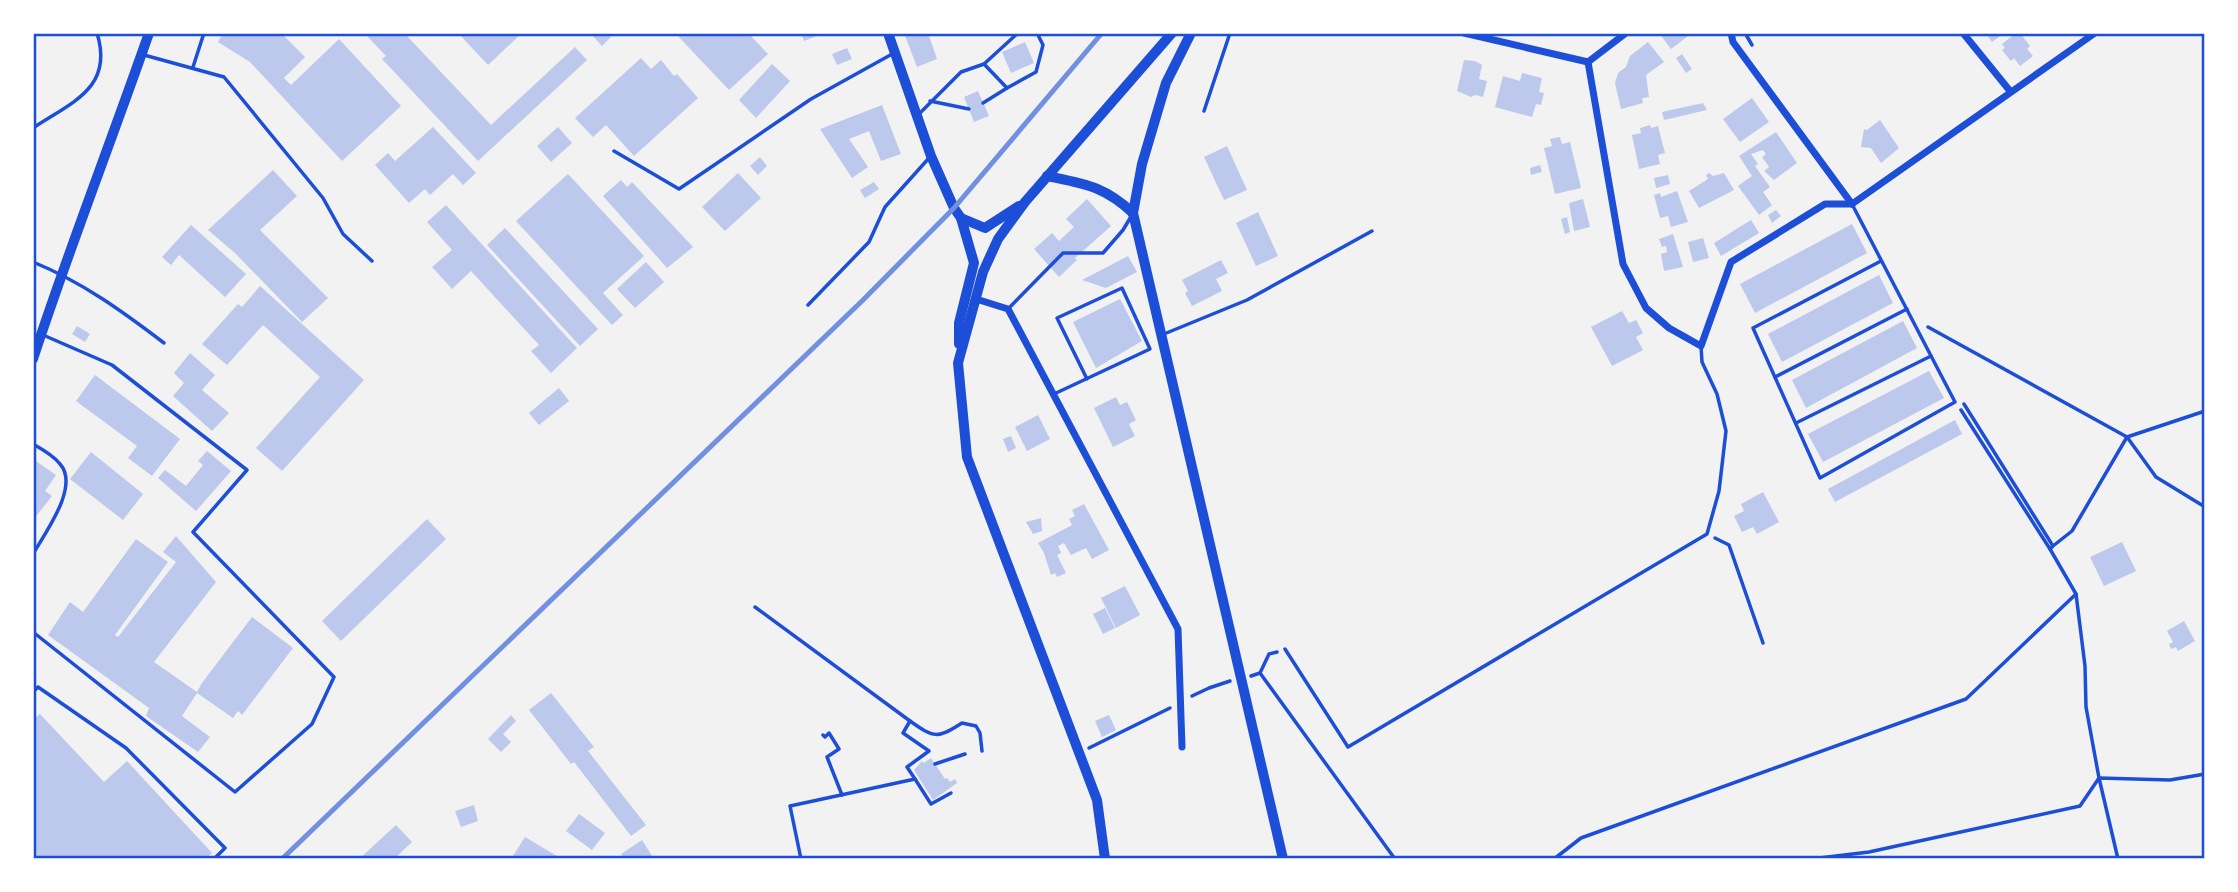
<svg xmlns="http://www.w3.org/2000/svg" width="2238" height="892" font-family="'Titillium Web',sans-serif">
<style>
.building{fill:#bdc9ec}
.lines{fill:none;stroke-linecap:round;stroke-linejoin:round}
.path{stroke:#1d4ed8;stroke-width:3.5}
.service{stroke:#1d4ed8;stroke-width:3.5}
.minor{stroke:#1d4ed8;stroke-width:7}
.tertiary{stroke:#1d4ed8;stroke-width:10}
.rail{stroke:#7290e2;stroke-width:5}
.neatline{fill:none;stroke:#1d4ed8;stroke-width:2.5}
</style>
<rect width="100%" height="100%" fill="#f2f2f2"/>
<g class="building">
<polygon points="223,33 281,33 305,57 284,78 291,85 339,39 401,106 342,161 250,62 218,42"/>
<polygon points="364,33 409,33 407,36 491,125 575,47 587,60 478,161 382,59 386,56"/>
<polygon points="458,33 522,33 488,65"/>
<polygon points="590,33 615,33 602,46"/>
<polygon points="675,33 748,33 768,54 729,90"/>
<polygon points="801,33 824,33 804,41"/>
<polygon points="904,33 928,33 937,59 917,67"/>
<polygon points="1659,33 1692,33 1671,49"/>
<polygon points="1989,33 2004,33 1992,42 1987,35"/>
<polygon points="2016,33 2020,33 2030,46 2027,49 2033,56 2020,66 2014,58 2011,61 2002,50 2005,48 2002,44"/>
<polygon points="1025,42 1034,63 1011,73 1002,52"/>
<polygon points="1648,42 1664,62 1646,75 1649,97 1642,98 1643,103 1621,109 1615,83 1618,73 1626,67 1630,56"/>
<polygon points="847,48 852,59 837,65 832,54"/>
<polygon points="1682,54 1692,69 1686,73 1676,58"/>
<polygon points="641,58 651,69 661,60 674,76 677,74 698,98 634,156 606,125 593,137 575,118"/>
<polygon points="1464,60 1475,61 1482,65 1479,79 1487,81 1483,97 1475,95 1471,97 1457,91"/>
<polygon points="772,64 790,81 756,118 739,100"/>
<polygon points="1522,73 1542,78 1539,92 1544,93 1541,105 1536,104 1532,117 1495,107 1503,76 1520,81"/>
<polygon points="978,91 989,116 974,122 964,97"/>
<polygon points="1752,98 1769,122 1740,142 1723,119"/>
<polygon points="1703,103 1707,110 1664,120 1662,112"/>
<polygon points="882,105 901,154 881,161 869,131 849,139 868,167 852,178 820,129"/>
<polygon points="1880,120 1899,148 1881,163 1871,148 1861,147 1864,129 1867,130"/>
<polygon points="1650,125 1651,128 1658,126 1665,153 1658,155 1660,164 1639,169 1632,135 1641,133 1640,128"/>
<polygon points="433,127 476,173 463,185 453,174 430,195 425,189 409,203 375,165 388,153 395,161"/>
<polygon points="558,127 572,143 551,162 537,146"/>
<polygon points="1776,132 1797,163 1774,180 1764,171 1769,167 1762,157 1766,154 1763,150 1751,154 1758,164 1755,166 1770,187 1763,192 1772,205 1759,215 1738,186 1752,176 1739,156"/>
<polygon points="1560,137 1562,144 1570,142 1581,188 1555,194 1544,148 1552,146 1550,139"/>
<polygon points="1227,146 1247,190 1224,200 1204,157"/>
<polygon points="760,157 767,166 758,175 750,166"/>
<polygon points="1540,165 1542,172 1531,175 1530,168"/>
<polygon points="273,170 297,196 260,230 328,298 302,322 235,253 208,230"/>
<polygon points="738,173 761,198 725,231 702,207"/>
<polygon points="1709,173 1713,176 1724,173 1734,190 1699,208 1689,191 1708,179 1706,175"/>
<polygon points="568,174 644,256 603,293 623,315 612,325 516,221"/>
<polygon points="1668,175 1670,184 1656,188 1654,178"/>
<polygon points="621,180 627,187 632,182 693,247 667,268 603,196"/>
<polygon points="874,182 879,189 865,198 860,190"/>
<polygon points="1677,191 1688,222 1671,227 1668,216 1660,218 1654,195 1660,193 1661,197"/>
<polygon points="1087,199 1111,226 1075,258 1077,260 1059,277 1034,249 1052,233 1059,241 1074,227 1066,219"/>
<polygon points="1583,199 1590,227 1574,231 1569,203"/>
<polygon points="446,205 577,348 551,373 531,351 539,345 471,271 452,289 432,267 452,250 427,222"/>
<polygon points="1776,210 1781,216 1772,223 1768,215"/>
<polygon points="1258,212 1278,256 1256,266 1236,223"/>
<polygon points="1567,217 1570,232 1565,234 1561,219"/>
<polygon points="1751,220 1759,233 1721,256 1714,243"/>
<polygon points="1852,224 1867,253 1755,313 1740,284"/>
<polygon points="191,225 246,274 225,297 179,255 171,265 162,257"/>
<polygon points="505,228 598,329 580,346 487,245"/>
<polygon points="1673,234 1683,267 1664,271 1661,254 1667,252 1666,246 1662,247 1659,239"/>
<polygon points="1703,238 1709,258 1693,262 1688,242"/>
<polygon points="1128,256 1137,272 1106,288 1082,280"/>
<polygon points="1221,260 1228,273 1216,279 1222,291 1192,306 1185,293 1188,291 1182,280"/>
<polygon points="646,262 664,282 635,308 617,289"/>
<polygon points="1879,275 1893,303 1782,362 1768,334"/>
<polygon points="260,286 364,380 282,471 256,448 320,377 263,325 227,365 202,344 238,304 242,307"/>
<polygon points="1120,299 1142,341 1096,368 1073,322"/>
<polygon points="1622,311 1629,323 1636,320 1643,333 1636,337 1643,350 1612,366 1591,327"/>
<polygon points="1903,321 1917,348 1806,408 1792,380"/>
<polygon points="77,326 90,334 85,342 72,334"/>
<polygon points="190,353 215,375 202,390 229,413 212,431 173,396 184,383 174,373"/>
<polygon points="1929,371 1944,398 1823,462 1808,434"/>
<polygon points="95,375 180,439 152,476 128,458 137,446 76,401"/>
<polygon points="559,388 569,401 539,425 529,413"/>
<polygon points="1116,397 1120,405 1127,402 1136,420 1129,424 1135,436 1113,447 1094,408"/>
<polygon points="1038,415 1050,439 1027,451 1015,427"/>
<polygon points="1955,420 1962,434 1835,502 1828,489"/>
<polygon points="1011,436 1016,448 1008,452 1003,439"/>
<polygon points="207,451 231,471 196,511 158,478 165,470 186,486 203,465 198,461"/>
<polygon points="91,452 143,494 123,520 70,479"/>
<polygon points="33,459 56,475 45,491 52,496 33,520"/>
<polygon points="1763,492 1779,522 1757,534 1753,527 1742,532 1734,516 1744,511 1741,504"/>
<polygon points="1084,504 1109,550 1092,559 1086,548 1071,555 1064,543 1058,546 1061,553 1057,555 1066,573 1057,577 1055,573 1051,575 1044,553 1038,543 1072,525 1069,519 1075,516 1072,510"/>
<polygon points="1041,518 1042,531 1033,534 1026,522"/>
<polygon points="427,519 446,539 341,641 322,621"/>
<polygon points="176,536 216,582 154,662 197,692 202,683 252,617 293,648 242,715 238,711 233,718 197,693 182,716 210,737 198,752 146,716 149,708 48,635 70,602 83,612 136,539 168,562 115,635 118,637 176,562 163,552"/>
<polygon points="2122,542 2136,571 2104,586 2090,557"/>
<polygon points="1125,586 1140,615 1116,628 1101,598"/>
<polygon points="1105,608 1115,628 1103,634 1093,614"/>
<polygon points="2184,621 2195,641 2178,651 2176,647 2171,649 2169,644 2173,642 2167,631"/>
<polygon points="551,693 594,747 588,751 646,825 631,836 574,762 571,764 529,710"/>
<polygon points="40,714 104,782 127,761 212,853 206,859 33,859 33,720"/>
<polygon points="511,715 516,721 503,734 511,742 501,752 488,739"/>
<polygon points="1109,715 1116,730 1102,737 1095,721"/>
<polygon points="931,758 945,779 947,778 950,782 955,779 957,783 933,800 914,770 922,761 924,763"/>
<polygon points="474,805 478,821 461,827 455,811"/>
<polygon points="579,814 605,833 592,850 566,831"/>
<polygon points="396,825 412,842 394,859 359,859"/>
<polygon points="525,837 562,859 511,859"/>
<polygon points="642,840 654,859 625,859 621,854"/>
</g>
<g class="lines">
<g class="path">
<polyline points="1745,33 1752,45"/>
<polyline points="1928,327 2127,437 2156,477 2205,507"/>
<polyline points="1964,404 2053,546 2072,531 2127,437 2205,411"/>
<polyline points="1961,410 2050,549 2052,547"/>
<polyline points="1715,538 1729,545 1763,643"/>
<polyline points="2050,549 2076,594 2085,666 2086,707 2099,778 2118,859"/>
<polyline points="755,607 910,721"/>
<polyline points="1260,673 1395,859"/>
<polyline points="1251,676 1260,673 1269,654 1277,652"/>
<polyline points="1192,696 1209,688 1230,681"/>
<polyline points="823,735 825,737 829,733 839,749 827,757 842,795"/>
<polyline points="1089,748 1170,708"/>
<polyline points="935,764 965,754"/>
<polyline points="915,779 931,804 951,793"/>
<path d="M801,859L790,806L915,779L907,767L929,751L903,733L910,721C934,738 937,739 962,723L976,726L980,733L982,751"/>
<polyline points="1554,859 1581,838 1966,699 2076,594"/>
<polyline points="1811,859 1869,852 2080,806 2099,778 2170,780 2205,774"/>
</g>
<g class="service">
<polyline points="144,55 224,77 323,198 343,234 372,261"/>
<polyline points="984,64 1007,88 1036,72 1043,45 1037,33"/>
<polyline points="193,67 204,33"/>
<polyline points="930,101 969,109"/>
<polyline points="983,103 1007,88"/>
<polyline points="1204,111 1230,33"/>
<polyline points="919,114 961,72 984,64 1018,33"/>
<path d="M33,128C72,102 114,88 97,33"/>
<polyline points="614,151 679,189 811,99 894,53"/>
<path d="M1853,206C1887,271 1921,337 1955,402L1820,478L1753,328L1881,261"/>
<path d="M33,262C82,282 122,311 164,343"/>
<polyline points="808,305 869,242 885,207 929,158"/>
<polyline points="1008,309 1063,253 1103,253 1123,230 1132,215"/>
<polyline points="1164,334 1247,300 1372,231"/>
<polyline points="1775,377 1907,309"/>
<polyline points="1054,394 1150,349 1122,288 1057,318 1087,379"/>
<polyline points="1796,423 1931,356"/>
<path d="M33,444C42,449 54,456 60,464C80,486 45,533 33,554"/>
<polyline points="33,632 235,792 312,724 334,677 193,532 247,470 112,365 43,335"/>
<polyline points="1285,649 1348,747 1707,534 1719,491 1726,431 1717,394 1702,362 1701,346"/>
<polyline points="33,692 38,687 126,748 225,848 214,859"/>
</g>
<g class="minor">
<polyline points="1464,33 1588,62"/>
<polyline points="1731,33 1733,42 1852,204"/>
<polyline points="1963,33 2010,91"/>
<polyline points="1588,62 1623,264 1646,308 1669,328 1701,346 1731,262 1825,204 1852,204 2095,33"/>
<polyline points="1588,62 1626,33"/>
<polyline points="976,299 1008,309 1178,629 1182,747"/>
</g>
<g class="tertiary">
<polyline points="888,33 931,156 954,208 961,218 974,263 959,323 959,344"/>
<polyline points="1191,33 1166,83 1142,164 1133,213 1283,859"/>
<path d="M1047,176C1085,184 1104,186 1133,213"/>
<polyline points="961,218 985,228 1019,206"/>
<path d="M33,359C69,249 111,142 149,33"/>
<polyline points="1105,859 1097,800 967,457 958,363 983,272 998,239 1025,202 1172,33"/>
</g>
<polyline class="rail" points="282,859 863,300 954,208 1102,33"/>
</g>
<rect width="2238" height="892" fill="none" stroke="#ffffff" stroke-width="70"/>
<rect x="35" y="35" width="2168" height="822" class="neatline"/>
</svg>
